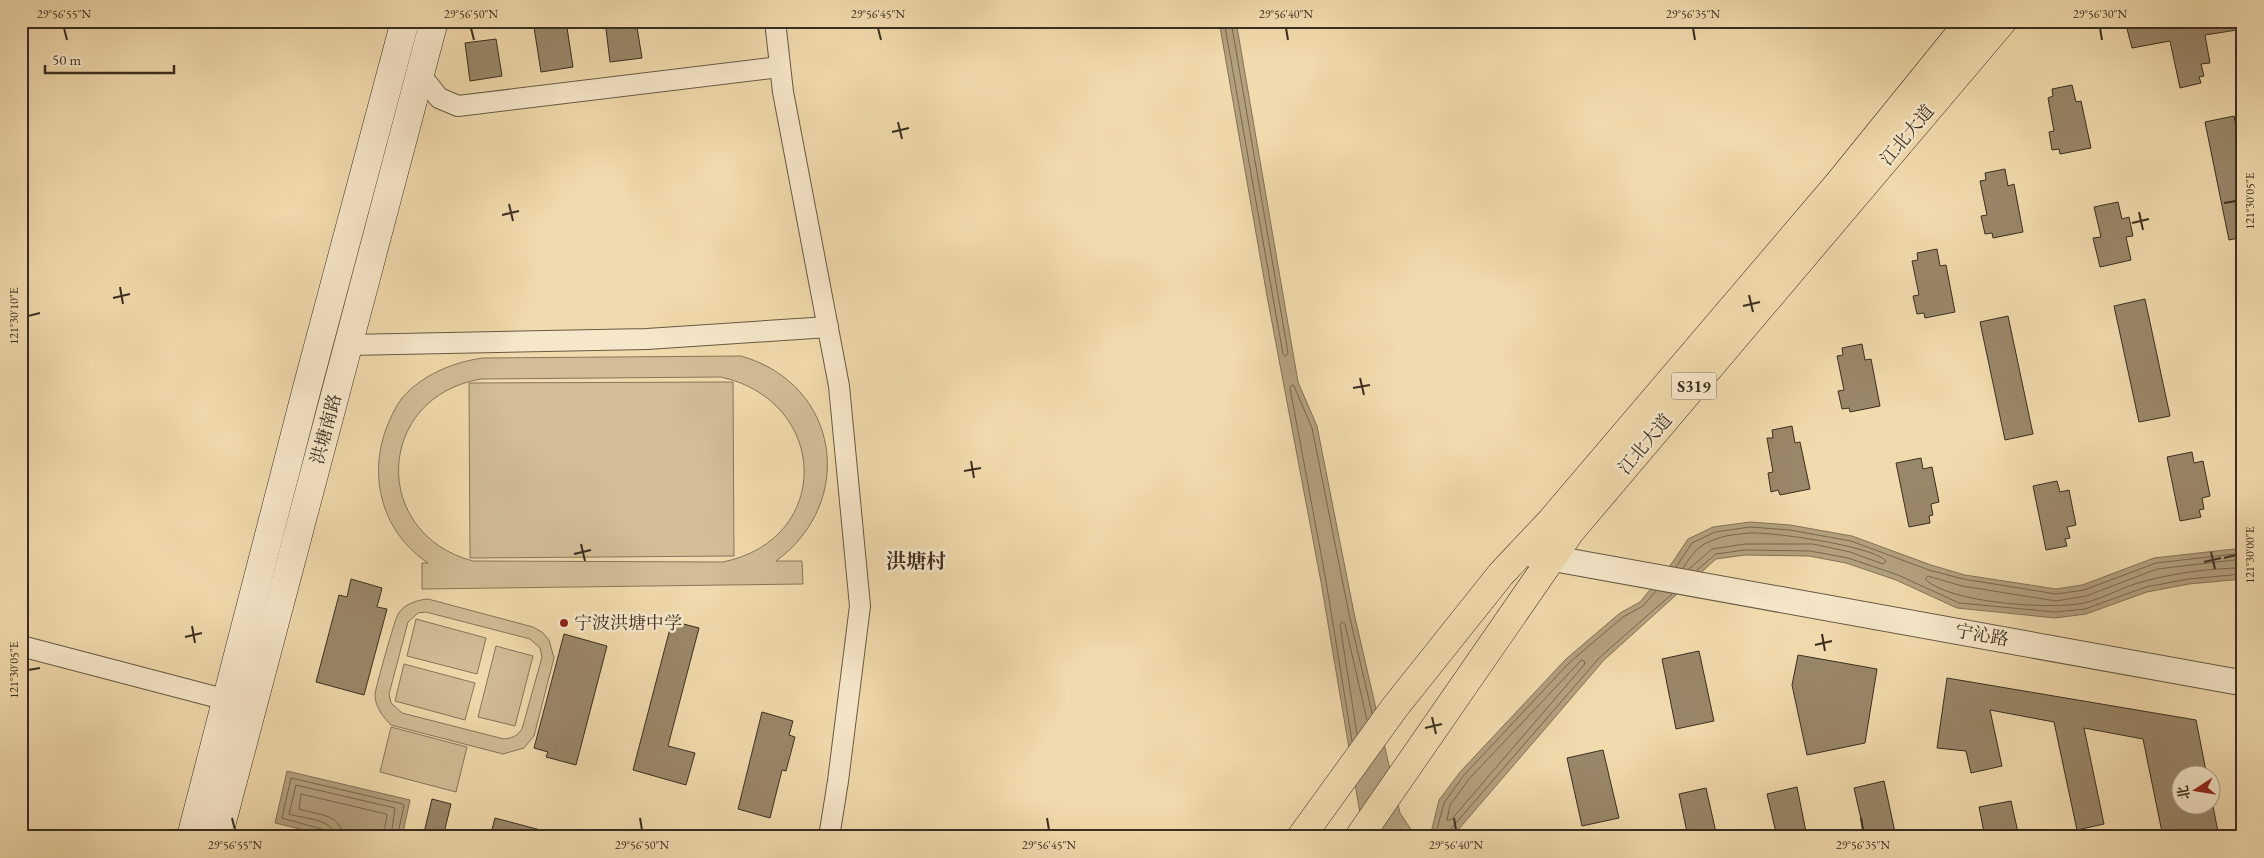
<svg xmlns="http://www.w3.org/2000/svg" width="2264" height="858" font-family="'EB Garamond','Noto Serif SC',serif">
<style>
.green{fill:#d2bd95;stroke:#86765a;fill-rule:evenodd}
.water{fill:#b3a07d;stroke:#837258}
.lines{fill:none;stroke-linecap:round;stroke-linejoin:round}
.shore{stroke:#76674e;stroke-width:1}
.building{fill:#998769;stroke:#3a2e20}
.minor-casing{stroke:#685943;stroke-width:22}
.tertiary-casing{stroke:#685943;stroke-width:27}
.secondary-casing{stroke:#3a2e20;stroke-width:29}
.primary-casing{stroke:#3a2e20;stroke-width:29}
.minor{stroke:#f6e7ca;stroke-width:20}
.tertiary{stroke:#f6e7ca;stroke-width:25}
.secondary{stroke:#f6e7ca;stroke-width:28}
.primary{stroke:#f1daad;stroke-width:28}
.ticks{fill:none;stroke:#3a2e20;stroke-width:2}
.poi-dot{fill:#8f2418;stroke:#f6e7ca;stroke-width:2}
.labels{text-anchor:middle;stroke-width:5;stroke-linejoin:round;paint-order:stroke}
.shield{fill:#f6e7ca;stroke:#726653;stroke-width:1}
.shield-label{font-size:16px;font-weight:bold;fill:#3a2e20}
.street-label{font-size:18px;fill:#3a2e20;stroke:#f6e7ca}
.poi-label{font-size:18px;fill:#3a2e20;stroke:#f6e7ca;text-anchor:start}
.quarter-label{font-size:20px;font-weight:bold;fill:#3a2e20;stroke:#f6e7ca}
.neatline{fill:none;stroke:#3a2e20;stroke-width:2}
.ticks-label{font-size:12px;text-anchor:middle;fill:#3a2e20}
</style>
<rect width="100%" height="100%" fill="#f1daad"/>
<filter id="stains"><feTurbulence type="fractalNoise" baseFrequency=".004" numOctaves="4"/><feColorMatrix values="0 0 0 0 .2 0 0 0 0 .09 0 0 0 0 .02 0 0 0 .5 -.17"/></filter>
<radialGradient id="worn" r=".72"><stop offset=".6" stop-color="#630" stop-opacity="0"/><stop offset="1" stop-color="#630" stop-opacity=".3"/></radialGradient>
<g class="green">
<path d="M741,356C840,384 857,502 776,561H802L803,584L422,589V563H428C383,533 368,479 386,429C390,419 395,407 402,398C422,375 453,362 483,358ZM721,377C829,401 834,539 723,562L473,561C370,534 375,397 481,379Z"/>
<polygon points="733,382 734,556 470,558 469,383"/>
<path d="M428,599L533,627L542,632L549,640L554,658L534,736L524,748L503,754L391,725C384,718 375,707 375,695C375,689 395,619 398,614C404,604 417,600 428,599ZM426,612L530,639L540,648L542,657L522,729C517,736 513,738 504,739L402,713L391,703L389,694L408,622L418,613Z"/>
<polygon points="416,619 486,638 477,674 407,656"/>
<polygon points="496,646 533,656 515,726 478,717"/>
<polygon points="404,664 475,683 465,720 395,701"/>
<polygon points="391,727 467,747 456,792 380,772"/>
</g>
<g class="water">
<polygon points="1219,21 1236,21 1298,382 1317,426 1354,613 1400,813 1416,837 1364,837 1321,582 1267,296"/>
<polygon points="1750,522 1790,525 1852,536 1931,565 1965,575 2056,589 2082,585 2154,558 2243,548 2243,579 2189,584 2147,592 2086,614 2055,618 1957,608 1896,580 1846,563 1809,556 1745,555 1716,559 1604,660 1452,837 1430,837 1439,800 1460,772 1566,659 1620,613 1640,602 1672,563 1688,539 1713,527"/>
<polygon points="287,771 410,800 402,837 333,837 275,823"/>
</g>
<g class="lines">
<g class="shore">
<polyline points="1224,21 1283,354 1286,356 1288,353 1231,21"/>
<path d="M2243,559L2157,569L2086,596L2056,601L1962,586L1928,576L1925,579C1948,603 2052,610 2084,603C2105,598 2124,586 2145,581C2176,573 2211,568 2243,568"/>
<polyline points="1676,567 1692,543 1715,532 1750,527 1790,530 1851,541 1929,570 1963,579 2056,594 2084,590 2156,563 2243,553"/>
<path d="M1683,568C1693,553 1698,545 1716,539C1725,535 1740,534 1750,533C1773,532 1873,546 1886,561L1883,564L1850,552L1813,544H1745L1712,549L1689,569"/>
<polyline points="1697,570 1716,554 1745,550 1810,551 1848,558 1898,575 1959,603 2055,612 2085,609 2146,587 2188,579 2243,574"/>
<polygon points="1582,660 1585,662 1584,665 1451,820 1447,820 1450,805 1469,779"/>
<polyline points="1357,734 1340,625 1342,622 1345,624 1367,720"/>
<polyline points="1352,741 1326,581 1290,388 1292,385 1294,386 1312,428 1349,614 1372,713"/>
<polyline points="329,837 325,830 282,818 291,778 403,804 404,806 397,837"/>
<path d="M335,837C334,818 303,819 289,814L296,785L395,808L391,837"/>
<path d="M343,837C342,813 316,815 299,809L301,794L386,814L387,816L383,837"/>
<polyline points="1435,837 1444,803 1464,775 1570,662 1623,617 1643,606 1656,591"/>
<polyline points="1448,837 1449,831 1600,657 1672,594"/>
</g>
</g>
<g class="building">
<polygon points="533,21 566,21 573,67 541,72"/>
<polygon points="605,21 636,21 642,58 610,62"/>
<polygon points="2125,21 2243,21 2243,29 2205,35 2210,63 2201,64 2204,76 2199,77 2201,83 2180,88 2170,41 2132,48"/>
<polygon points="496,39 502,76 470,81 465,43"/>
<polygon points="2072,85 2076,102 2081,101 2091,148 2060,154 2059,149 2052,150 2049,132 2054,131 2048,98 2053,96 2052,89"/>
<polygon points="2234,116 2243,160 2243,237 2229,240 2205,122"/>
<polygon points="2005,169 2008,186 2014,184 2023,232 1993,238 1992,233 1985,234 1981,216 1987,215 1980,181 1986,180 1985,173"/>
<polygon points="2118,202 2122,219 2129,217 2133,236 2126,237 2131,260 2100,267 2093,238 2101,237 2094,207"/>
<polygon points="1937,249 1940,266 1946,265 1955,312 1925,318 1924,313 1917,314 1913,296 1919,295 1912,261 1918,260 1917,253"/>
<polygon points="2145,299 2170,416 2139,422 2114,306"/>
<polygon points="2008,316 2033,434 2005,440 1980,322"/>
<polygon points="1862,344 1865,360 1871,359 1880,406 1850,412 1849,408 1842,409 1838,391 1844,390 1837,356 1843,355 1842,348"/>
<polygon points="1792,426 1795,443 1800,442 1810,489 1780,495 1778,490 1771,492 1768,473 1773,472 1767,438 1773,438 1772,430"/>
<polygon points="2192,452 2194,463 2203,461 2210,496 2202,498 2204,509 2199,510 2201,517 2180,521 2167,457"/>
<polygon points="1921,458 1923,469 1932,467 1939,502 1931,504 1933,515 1929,516 1930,523 1909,527 1896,463"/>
<polygon points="2057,481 2060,492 2069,490 2076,525 2067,527 2070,538 2065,539 2067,546 2046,550 2033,486"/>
<polygon points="351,579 382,588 377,607 387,609 364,695 316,682 339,595 347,597"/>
<polygon points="672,621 699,628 668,746 695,753 686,785 633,770"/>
<polygon points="564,634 607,646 576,765 546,757 548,752 534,748"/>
<polygon points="1699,651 1714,721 1676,729 1662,659"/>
<polygon points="1798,655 1877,669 1865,743 1807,755 1792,685"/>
<polygon points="1947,678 2196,720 2207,776 2182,776 2182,806 2213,806 2219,837 2163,837 2143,739 2084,728 2104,824 2077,830 2054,722 1990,710 2002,766 1971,773 1966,751 1937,748"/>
<polygon points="762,712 793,721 789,735 795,737 786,771 782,770 770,818 738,809"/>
<polygon points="1603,750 1619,818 1582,826 1567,758"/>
<polygon points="1884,781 1896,837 1865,837 1854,788"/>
<polygon points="1797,787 1807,837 1777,837 1767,794"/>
<polygon points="1706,788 1717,837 1688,837 1679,794"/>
<polygon points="432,799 451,804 443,837 423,837"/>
<polygon points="2011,801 2019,837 1985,837 1979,807"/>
<polygon points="495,818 548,832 548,837 490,837"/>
</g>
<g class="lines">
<defs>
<g id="minor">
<polyline points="775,21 783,92 839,386 860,606 838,781 829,837"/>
<polyline points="420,74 439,98 458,106 780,67"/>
<polyline points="348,345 647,339 828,327"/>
<polyline points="21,646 227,700"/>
</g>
<polyline id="tertiary" points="1534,555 2243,683"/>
<g id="secondary">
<polyline points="191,837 307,388 405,21"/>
<polyline points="218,837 434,21"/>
</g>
<g id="primary">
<polyline points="1301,837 1395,707 1501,574 1550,522 1838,184 1970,21"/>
<polyline points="1359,837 1570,532 2003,21"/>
</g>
</defs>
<use href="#minor" class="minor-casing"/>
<use href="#tertiary" class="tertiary-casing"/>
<use href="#secondary" class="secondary-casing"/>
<use href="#primary" class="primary-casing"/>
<use href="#minor" class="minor"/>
<use href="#tertiary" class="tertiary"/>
<use href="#secondary" class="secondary"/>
<use href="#primary" class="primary"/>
</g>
<path class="ticks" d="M64,28L67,40M471,28L474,40M878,28L881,40M1286,28L1288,40M1693,28L1695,40M2100,28L2102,40M898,122L902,139M892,132L909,128M2224,203L2236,201M509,204L513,221M2139,212L2143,230M502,215L519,211M2132,223L2149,219M120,287L123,304M1749,295L1753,312M113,298L130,294M1743,306L1760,302M28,316L40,313M1360,378L1364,395M1353,388L1370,385M971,461L974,478M964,471L981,468M581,544L585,561M2211,552L2215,569M574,554L591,550M2224,558L2236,555M2204,562L2221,558M192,626L195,643M1822,634L1825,651M185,637L202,633M1815,645L1832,641M28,670L40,668M1432,717L1436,734M1425,728L1442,724M232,818L235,830M640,818L642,830M1047,818L1049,830M1454,818L1456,830M1861,818L1863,830"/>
<circle class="poi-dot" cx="564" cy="623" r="5"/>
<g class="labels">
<rect class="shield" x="1671.5" y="372.5" width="45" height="27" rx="4"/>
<g class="shield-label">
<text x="1694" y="392">S319</text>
</g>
<g class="street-label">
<text transform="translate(1907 135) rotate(-50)" y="6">江北大道</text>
<text transform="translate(326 429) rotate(-75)" y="6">洪塘南路</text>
<text transform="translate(1645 444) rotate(-50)" y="6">江北大道</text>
<text transform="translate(1982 635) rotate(10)" y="6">宁沁路</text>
</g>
<g class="poi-label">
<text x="574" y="629">宁波洪塘中学</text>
</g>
<g class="quarter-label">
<text x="916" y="568">洪塘村</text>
</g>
</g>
<rect width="2264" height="858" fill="none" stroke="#f1daad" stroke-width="55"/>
<g transform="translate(2196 790) rotate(258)"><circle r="24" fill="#f6e7ca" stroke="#ab9d86"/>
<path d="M0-4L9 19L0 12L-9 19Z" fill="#8f2418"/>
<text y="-8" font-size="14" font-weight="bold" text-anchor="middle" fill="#3a2e20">北</text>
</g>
<path d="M45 65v8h129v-8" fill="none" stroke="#3a2e20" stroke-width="2.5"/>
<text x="52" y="65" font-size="15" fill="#3a2e20" stroke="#f6e7ca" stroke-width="4" paint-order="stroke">50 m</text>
<rect x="28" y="28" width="2208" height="802" class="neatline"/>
<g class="ticks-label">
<text x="64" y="18">29°56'55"N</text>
<text x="471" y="18">29°56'50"N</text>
<text x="878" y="18">29°56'45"N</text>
<text x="1286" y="18">29°56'40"N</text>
<text x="1693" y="18">29°56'35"N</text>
<text x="2100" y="18">29°56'30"N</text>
<text transform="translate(2250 201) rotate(-90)" y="4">121°30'05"E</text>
<text transform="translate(14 316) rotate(-90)" y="4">121°30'10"E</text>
<text transform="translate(2250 555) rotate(-90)" y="4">121°30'00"E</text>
<text transform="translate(14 670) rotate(-90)" y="4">121°30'05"E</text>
<text x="235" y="849">29°56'55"N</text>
<text x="642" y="849">29°56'50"N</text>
<text x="1049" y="849">29°56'45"N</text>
<text x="1456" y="849">29°56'40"N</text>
<text x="1863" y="849">29°56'35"N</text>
</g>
<rect width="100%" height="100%" filter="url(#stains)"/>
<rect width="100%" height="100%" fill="url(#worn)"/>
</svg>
